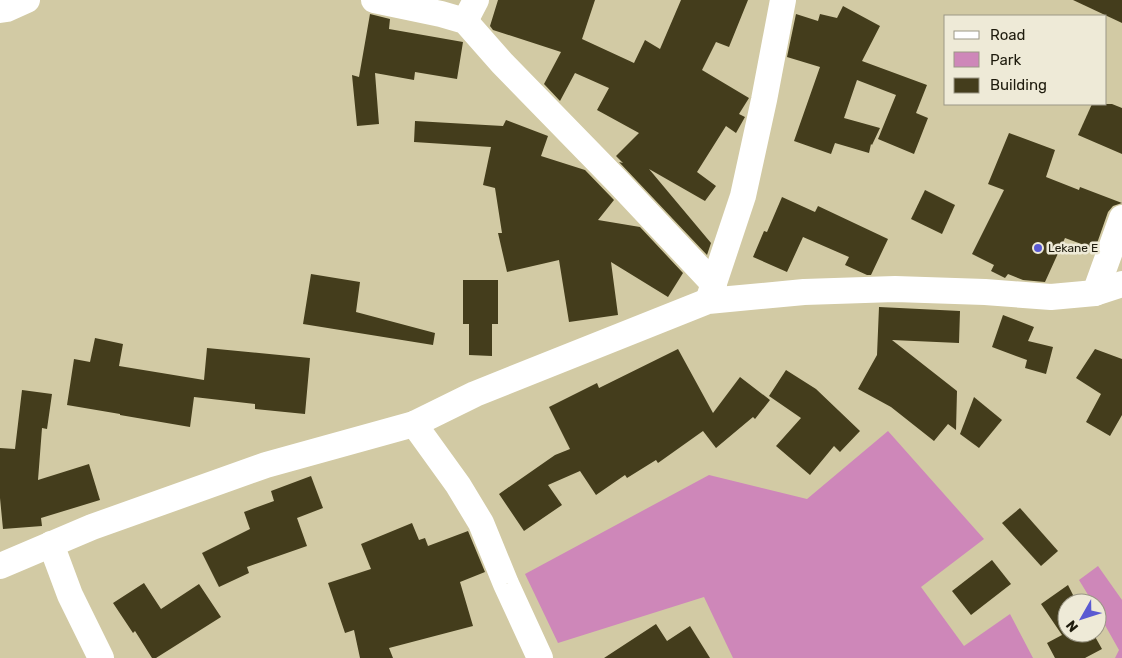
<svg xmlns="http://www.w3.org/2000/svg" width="1122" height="658" font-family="Rubik,sans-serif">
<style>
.green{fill:#ce87b9}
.building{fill:#443d1c}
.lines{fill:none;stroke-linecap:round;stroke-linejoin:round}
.street{stroke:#fff;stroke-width:26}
.poi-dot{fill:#5a5ad2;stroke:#eeead7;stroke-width:2}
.labels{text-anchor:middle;stroke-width:5;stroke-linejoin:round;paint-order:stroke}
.poi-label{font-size:12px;fill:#1e1b0d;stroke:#eeead7;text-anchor:start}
</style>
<rect width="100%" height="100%" fill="#d2caa4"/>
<g class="green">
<polygon points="888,431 984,539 921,587 964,646 1010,614 1033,658 733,658 704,597 558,643 525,574 709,475 807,499"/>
<polygon points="1098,566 1122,600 1122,658 1115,658 1119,650 1097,611 1097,603 1093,603 1079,580"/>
</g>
<g class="building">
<polygon points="498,0 595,0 582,39 634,63 645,40 660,49 681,0 748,0 729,47 716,42 702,70 749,98 739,114 745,117 736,133 726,126 697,172 716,186 705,201 649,169 711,243 707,255 619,162 623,163 616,156 639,133 597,110 609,88 575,73 560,101 544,84 561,52 493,30 490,26"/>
<polygon points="1073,0 1122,0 1122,23"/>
<polygon points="843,6 880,26 862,61 927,85 916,113 928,118 914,154 878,139 896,95 857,80 844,118 880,128 872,145 871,144 869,153 835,143 831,154 794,141 820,67 787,57 796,14 818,21 820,14 837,18"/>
<polygon points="370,14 390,19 389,29 463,42 457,79 415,72 414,80 375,73 379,124 357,126 352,75 359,77"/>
<polygon points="1092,104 1112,104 1122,108 1122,154 1078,135"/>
<polygon points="506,120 548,136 541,156 585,170 614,200 598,220 640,227 683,273 668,297 611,262 618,315 569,322 559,260 507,272 498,233 502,233 495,188 483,185 491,147 414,142 415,121 503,126"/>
<polygon points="1009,133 1055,150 1046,177 1079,190 1080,187 1122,203 1113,206 1108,212 1095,249 1065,238 1045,282 1023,280 1008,274 1005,278 991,271 994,265 972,254 1004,190 988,184"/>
<polygon points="925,190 955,205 942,234 911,219"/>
<polygon points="782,197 815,212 818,206 888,239 871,275 867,275 845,265 849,257 803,237 787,272 753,257 764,231 767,232"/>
<polygon points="311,274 360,282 356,312 435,333 433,345 303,324"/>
<polygon points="463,280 498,280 498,324 492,324 492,356 469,355 469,324 463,324"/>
<polygon points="879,307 960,311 959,343 892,340 957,391 956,430 948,424 934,441 891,407 858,389 877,355"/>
<polygon points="1003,315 1034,327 1028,341 1053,347 1046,374 1025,368 1027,360 992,347"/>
<polygon points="95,338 123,344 119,366 204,380 207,348 310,358 305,414 255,409 255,404 194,397 190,427 120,415 120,414 67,405 74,359 90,362"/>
<polygon points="678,349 713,413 740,377 770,400 755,419 753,417 716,448 703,431 658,463 656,460 627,478 625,475 596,495 580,471 548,485 562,505 524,531 499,494 555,455 570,449 549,407 597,383 599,388"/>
<polygon points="1095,349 1122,359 1122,415 1110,436 1086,422 1101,394 1076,378"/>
<polygon points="786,370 816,389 860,431 840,452 834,446 810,475 776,446 801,418 769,396"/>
<polygon points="22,390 52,394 47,429 42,428 38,480 89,464 100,500 41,518 42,526 3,529 0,498 0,448 15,449"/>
<polygon points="974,397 1002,420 979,448 960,434"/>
<polygon points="311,476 323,508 297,518 307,546 247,567 249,573 219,587 202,553 250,529 244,512 274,501 271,491"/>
<polygon points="1020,508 1058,551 1041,566 1002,523"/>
<polygon points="412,523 419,540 425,538 428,546 468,531 485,572 460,582 473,626 389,648 393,658 360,658 354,630 345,633 328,583 371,569 361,544"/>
<polygon points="992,560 1011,584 971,615 952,591"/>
<polygon points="144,583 161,609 199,584 221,617 156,658 152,658 135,631 133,633 113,603"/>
<polygon points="1068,585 1077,603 1067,603 1067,633 1093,633 1102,649 1085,658 1055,658 1047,643 1062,635 1041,604"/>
<polygon points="656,624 667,641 690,626 710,658 604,658"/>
</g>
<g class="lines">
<g class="street">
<polyline points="374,0 441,14 465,21 502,63 618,182 714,284"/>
<polyline points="0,10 7,9 27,0"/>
<polyline points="465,21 476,0"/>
<polyline points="1095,293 1122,218"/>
<polyline points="709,298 743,196 764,100 783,0"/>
<polyline points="414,424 458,485 481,523 506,584 540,658"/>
<polyline points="51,544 70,595 101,658"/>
<polyline points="0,566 92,527 266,465 414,424 475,394 708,301 804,292 895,289 985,292 1051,297 1095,293 1122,284"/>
</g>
</g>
<circle class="poi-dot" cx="1038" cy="248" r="5"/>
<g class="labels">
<g class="poi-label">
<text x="1048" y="252">Lekane E</text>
</g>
</g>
<rect x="944" y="15" width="162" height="90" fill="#eeead7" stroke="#9b9786"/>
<rect x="954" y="31" width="25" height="8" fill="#ffffff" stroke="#9b9786"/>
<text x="990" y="40" font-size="15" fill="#1e1b0d">Road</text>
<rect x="954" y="52" width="25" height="15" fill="#ce87b9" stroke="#9b9786"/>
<text x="990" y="65" font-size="15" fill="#1e1b0d">Park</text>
<rect x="954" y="78" width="25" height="15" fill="#443d1c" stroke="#9b9786"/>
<text x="990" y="90" font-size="15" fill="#1e1b0d">Building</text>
<g transform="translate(1082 618) rotate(231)"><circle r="24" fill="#eeead7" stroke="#9b9786"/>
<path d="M0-4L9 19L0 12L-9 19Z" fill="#5a5ad2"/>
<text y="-8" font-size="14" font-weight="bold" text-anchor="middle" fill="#1e1b0d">N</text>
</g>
</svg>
